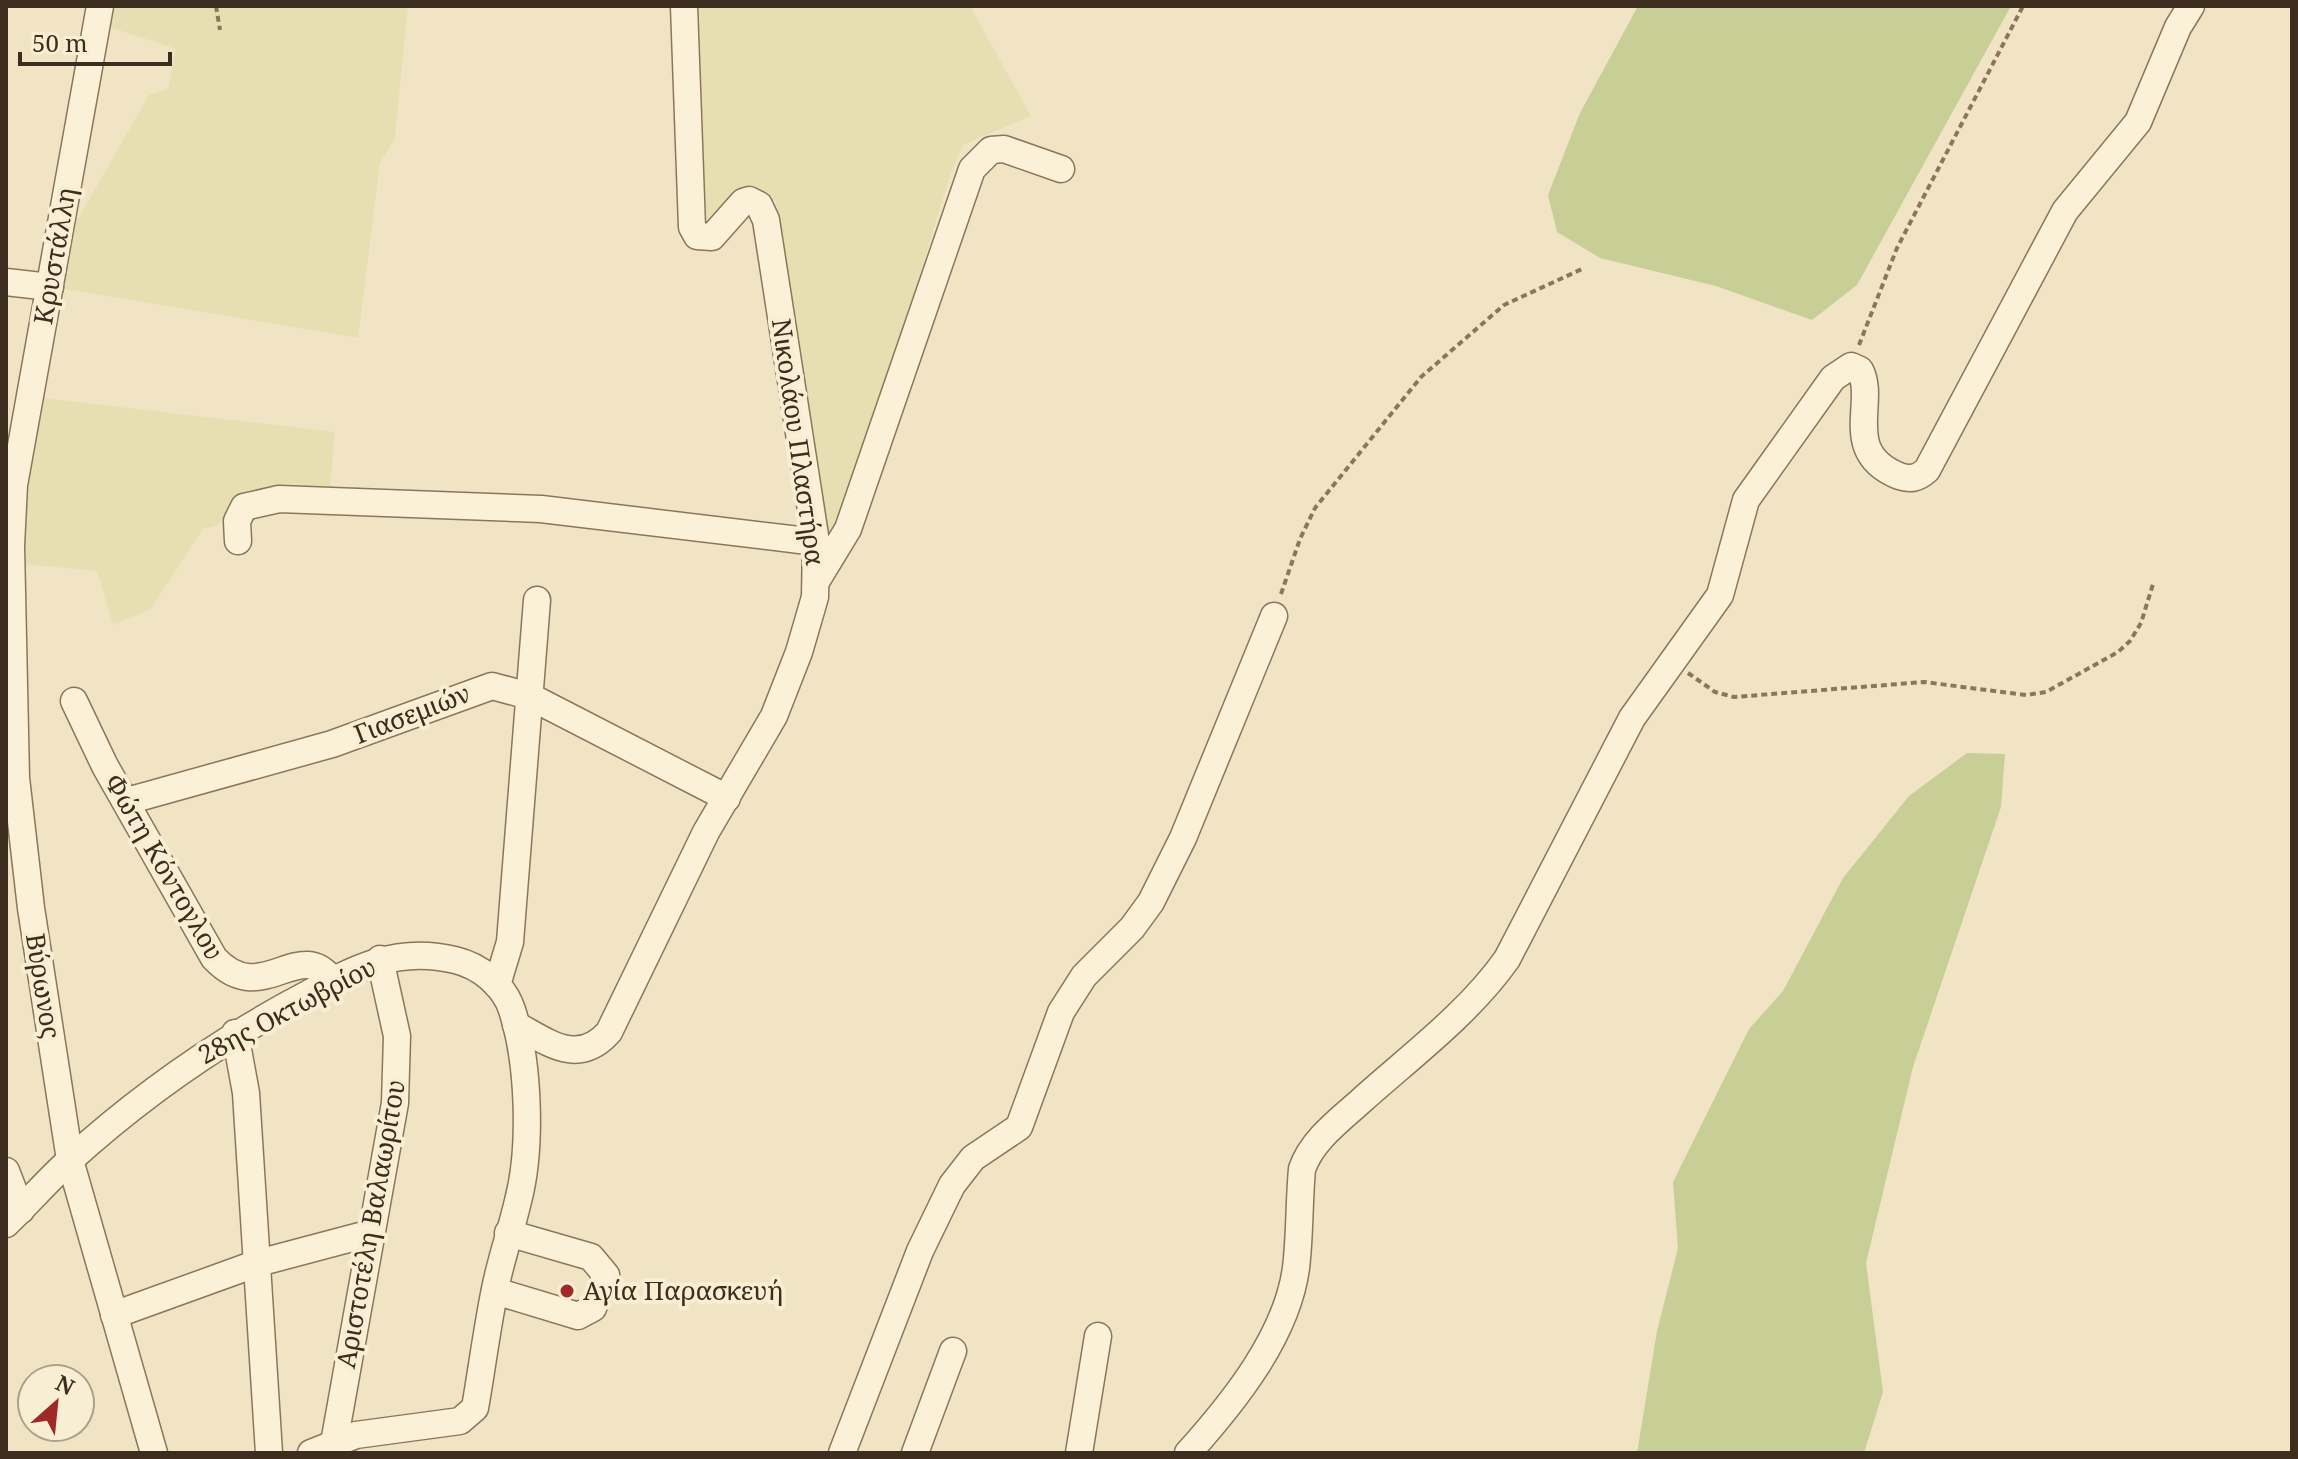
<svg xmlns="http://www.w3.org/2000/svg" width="2298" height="1459" font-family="'Noto Serif',serif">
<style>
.farmland{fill:#e7dfb1}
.green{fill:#c7cf97}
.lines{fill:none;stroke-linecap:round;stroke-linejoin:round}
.minor-casing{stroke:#8c7659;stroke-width:29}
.path{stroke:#8c7659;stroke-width:4;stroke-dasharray:6 4;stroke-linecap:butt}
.minor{stroke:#faf1d8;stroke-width:26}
.poi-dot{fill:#9f2926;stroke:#f7eed4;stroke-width:3}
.labels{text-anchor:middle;stroke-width:8;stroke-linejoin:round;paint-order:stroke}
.street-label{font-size:26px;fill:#3c2d1e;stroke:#f7eed4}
.poi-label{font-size:26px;fill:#3c2d1e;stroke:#f7eed4;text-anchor:start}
</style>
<rect width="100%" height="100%" fill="#f0e4c4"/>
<g class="farmland">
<polygon points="107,6 408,6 395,138 380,163 358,338 60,288 70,217 78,219 149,95 168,89 176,49 103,25"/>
<polygon points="696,6 970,6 1031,116 963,145 951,172 845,523 823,561 776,201 757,192 707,224"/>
<polygon points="42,398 335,432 329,496 229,510 217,526 203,529 150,610 113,625 97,571 24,564 29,469"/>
</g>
<g class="green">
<polygon points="1638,6 2011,6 1857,285 1812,320 1716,286 1600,258 1557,232 1548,195 1580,113"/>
<polygon points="1967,753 2005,754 2001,807 1913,1067 1866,1263 1883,1392 1864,1453 1637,1453 1657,1331 1678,1248 1673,1182 1749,1029 1783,991 1843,878 1909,796"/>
</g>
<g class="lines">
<defs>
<g id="minor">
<polyline points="100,6 14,485 11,546 16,778 31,908 70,1160 154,1453"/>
<polyline points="6,282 50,287"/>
<polyline points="238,541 237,521 244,507 279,499 541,509 816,542"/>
<polyline points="817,580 848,529 972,169 991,150 1004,149 1061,169"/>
<path d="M74,701L105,766L214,958C262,1010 299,935 332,980"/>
<polyline points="127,801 332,744 492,686 529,696 727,798"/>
<polyline points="497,985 510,942 537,600"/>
<path d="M516,1025C548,1042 578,1067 609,1032L706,832L774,716L799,652L815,597L816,542L766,220L759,205L749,200L743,202L712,237L697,236L692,227L684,6"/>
<polyline points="235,1033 246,1093 269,1453"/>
<polyline points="6,1171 21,1210"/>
<path d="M6,1224C28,1203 48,1180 70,1160C138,1098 211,1047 291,1003C345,974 391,944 455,960C480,966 504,985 512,1010C529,1062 532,1148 518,1201C511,1231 501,1259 495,1289C487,1328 482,1368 475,1408L460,1421L356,1435L311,1453"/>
<polyline points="495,1291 578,1316 593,1308 606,1275 591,1257 508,1233"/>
<polyline points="114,1315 258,1263 371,1233"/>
<polyline points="334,1443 395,1103 397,1036 380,959"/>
<polyline points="842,1453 920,1251 952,1185 973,1158 1019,1127 1061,1012 1084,976 1132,928 1151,902 1183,838 1274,616"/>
<polyline points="915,1453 953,1351"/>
<polyline points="1079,1453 1098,1336"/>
<path d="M1188,1453C1233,1403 1287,1336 1296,1268C1300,1235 1299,1201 1302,1169C1312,1140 1340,1120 1362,1100C1411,1056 1469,1013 1507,959L1632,718L1720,595L1746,500L1833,378L1851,366L1860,370C1877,402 1840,452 1899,476C1911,480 1918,478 1927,470L2065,211L2138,122L2178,27L2191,6"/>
</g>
</defs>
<use href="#minor" class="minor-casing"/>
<g class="path">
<polyline points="216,6 220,30"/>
<polyline points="1859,345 1897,248 2023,6"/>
<polyline points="1281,594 1300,539 1315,508 1421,377 1504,305 1582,269"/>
<polyline points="1688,673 1715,692 1734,697 1924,682 2026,695 2046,692 2118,652 2130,641 2141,623 2153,584"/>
</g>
<use href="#minor" class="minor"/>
</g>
<circle class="poi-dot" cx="567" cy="1291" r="8"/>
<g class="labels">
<g class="street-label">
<text transform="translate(55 256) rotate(-80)" y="9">Κρυστάλλη</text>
<text transform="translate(798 442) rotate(82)" y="9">Νικολάου Πλαστήρα</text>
<text transform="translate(412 714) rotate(-21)" y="9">Γιασεμιών</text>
<text transform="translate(164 867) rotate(60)" y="9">Φώτη Κόντογλου</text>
<text transform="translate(43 986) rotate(81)" y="9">Βύρωνος</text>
<text transform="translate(287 1011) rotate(-28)" y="9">28ης Οκτωβρίου</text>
<text transform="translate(371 1224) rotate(-80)" y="9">Αριστοτέλη Βαλαωρίτου</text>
</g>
<g class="poi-label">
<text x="583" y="1300">Αγία Παρασκευή</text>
</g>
</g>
<rect width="2298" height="1459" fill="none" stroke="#3c2d1e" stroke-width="16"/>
<g transform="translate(56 1403) rotate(27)"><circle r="38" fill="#f7eed4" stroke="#aca18b" stroke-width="2"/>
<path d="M0-6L14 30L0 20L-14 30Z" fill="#9f2926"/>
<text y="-12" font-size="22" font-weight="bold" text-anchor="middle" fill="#3c2d1e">N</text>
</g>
<path d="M20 52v12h150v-12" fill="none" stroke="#3c2d1e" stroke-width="4"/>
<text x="32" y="52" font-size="24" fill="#3c2d1e" stroke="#f7eed4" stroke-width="6" paint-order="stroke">50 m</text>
</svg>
